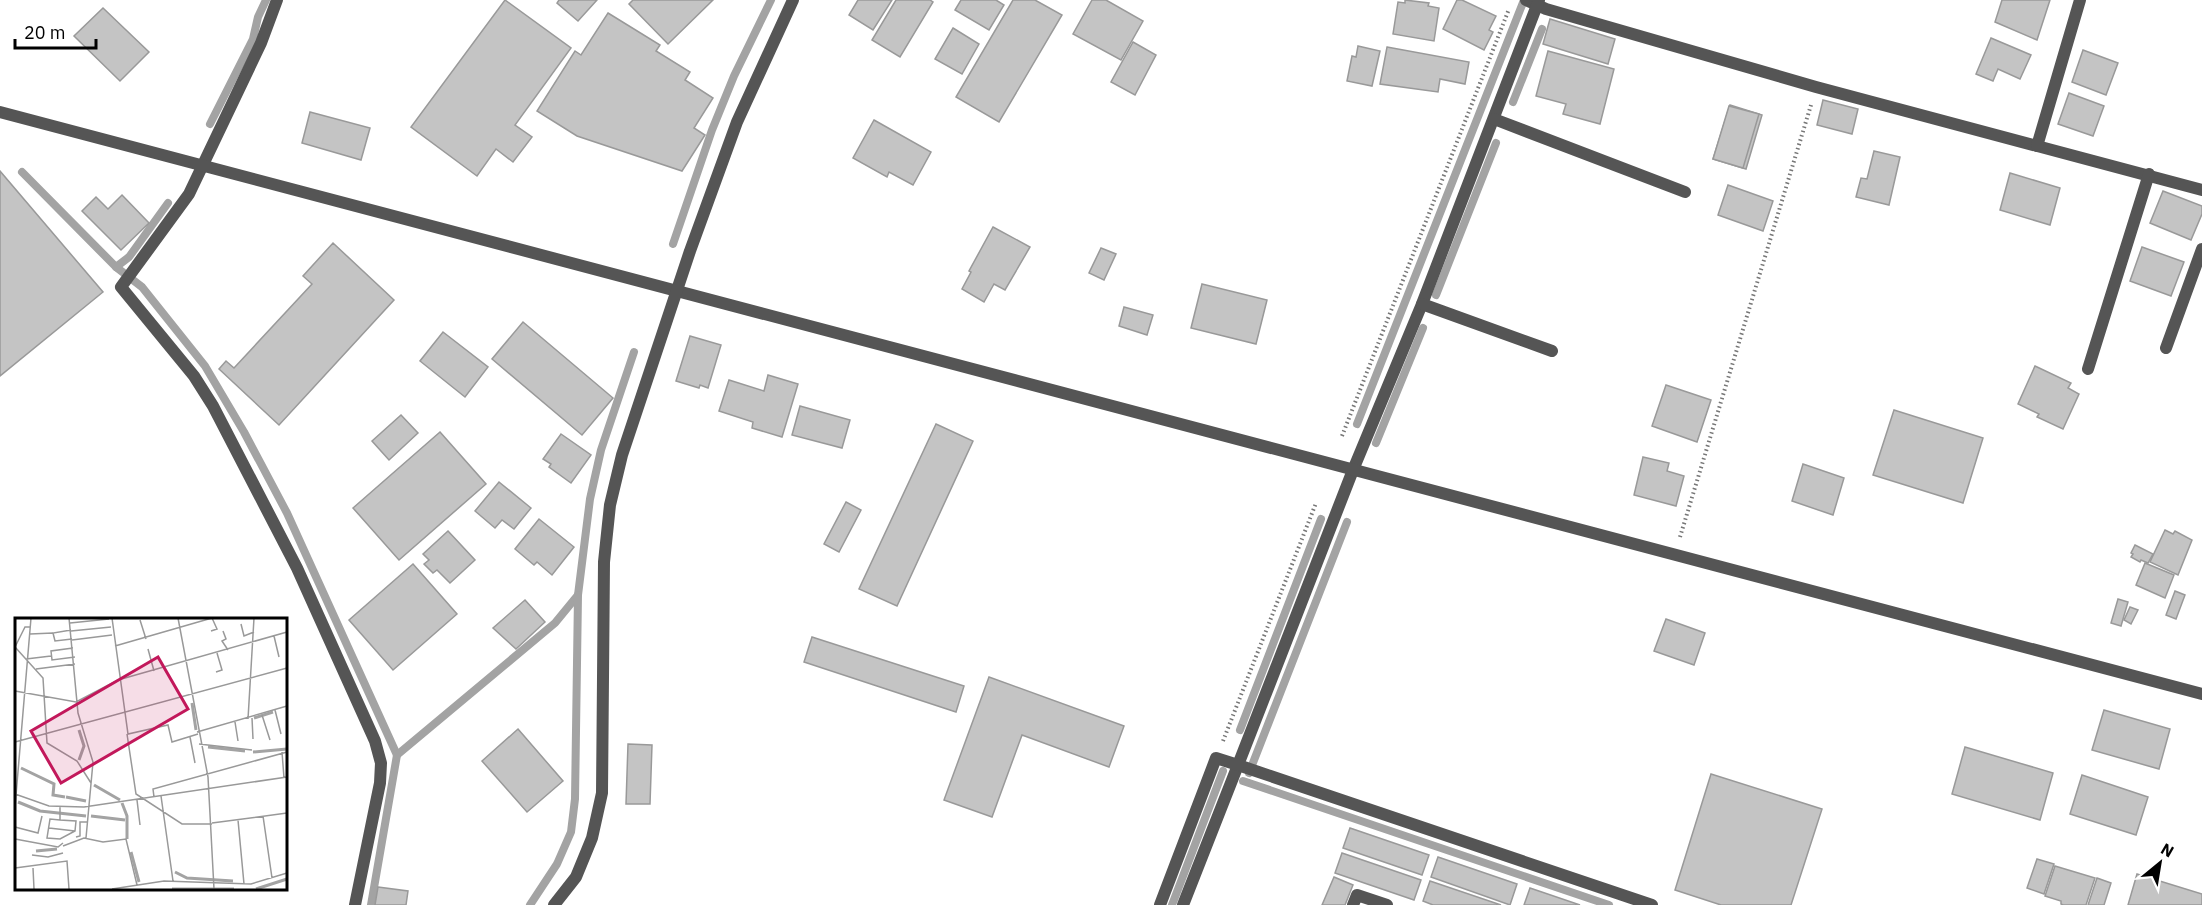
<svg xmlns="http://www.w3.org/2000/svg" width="2202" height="905" font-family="'IBM Plex Sans',sans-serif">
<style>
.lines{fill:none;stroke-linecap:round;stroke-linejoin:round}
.stream{stroke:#a3a3a3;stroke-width:8}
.building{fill:#c4c4c4;stroke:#999;stroke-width:1.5}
.path{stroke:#777;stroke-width:4;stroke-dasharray:1.5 3;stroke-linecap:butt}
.service{stroke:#555;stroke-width:12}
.minor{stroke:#555;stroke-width:12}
.tertiary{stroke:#555;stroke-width:12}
.inset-river{fill:none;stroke:#a3a3a3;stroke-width:3}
.inset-road{fill:none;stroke:#999;stroke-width:1.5}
.view{fill:#c2185b;fill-opacity:0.15;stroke:#c2185b;stroke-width:3}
.inset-edge{fill:none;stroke:#000;stroke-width:3}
</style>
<rect width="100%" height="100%" fill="#fff"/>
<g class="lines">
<g class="stream">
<polyline points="1513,102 1542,29"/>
<polyline points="210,124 253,39 258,17 266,0"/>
<polyline points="22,172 116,267 142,287 205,366 244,432 287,513 397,755"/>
<polyline points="673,244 712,130 734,76 771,0"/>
<polyline points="116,267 129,257 168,203"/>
<polyline points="1436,295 1496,143"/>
<polyline points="1357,424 1524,0"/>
<polyline points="1376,443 1423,328"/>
<polyline points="1240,730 1321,519"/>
<polyline points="1249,773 1347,522"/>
<polyline points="1243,781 1609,905"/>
<polyline points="371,905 397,755 555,623 578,595 590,499 601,450 634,352"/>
<polyline points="530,905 557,864 571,832 575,799 578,595"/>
<polyline points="1172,905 1223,771"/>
</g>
</g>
<g class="building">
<polygon points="505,0 571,48 515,125 532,137 513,162 496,149 477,176 411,127"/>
<polygon points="559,0 597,0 578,21 557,3"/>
<polygon points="633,0 713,0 668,44 629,4"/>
<polygon points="858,0 892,0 873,30 849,15"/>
<polygon points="896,0 930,0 933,2 900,57 872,40"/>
<polygon points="961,0 996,0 1004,5 989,30 955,10"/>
<polygon points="1013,0 1035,0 1062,15 999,122 956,97"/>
<polygon points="1092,0 1106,0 1143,21 1121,60 1073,34"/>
<polygon points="1405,0 1429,3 1428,6 1439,8 1434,41 1393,34 1398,2 1405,3"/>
<polygon points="1457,0 1462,0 1496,16 1489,30 1493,32 1484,50 1443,29"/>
<polygon points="2002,0 2050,0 2037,40 1995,22"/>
<polygon points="103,8 149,52 120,81 74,36"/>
<polygon points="608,13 660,45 656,51 690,72 685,80 713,98 694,128 705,135 682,171 577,136 537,111 575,51 581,55"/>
<polygon points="1550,19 1615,39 1608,64 1543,44"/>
<polygon points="953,28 979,44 962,74 935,59"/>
<polygon points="1991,38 2031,55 2020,79 1998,69 1993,81 1976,74"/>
<polygon points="1133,42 1156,55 1135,95 1111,82"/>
<polygon points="1358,46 1380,51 1372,86 1347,81 1352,56 1356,57"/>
<polygon points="1387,47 1469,62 1465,84 1440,79 1438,92 1380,84"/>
<polygon points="2083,50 2118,63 2106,95 2072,82"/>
<polygon points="1548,51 1614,69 1600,124 1563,114 1566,104 1536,96"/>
<polygon points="2069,93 2104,106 2093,136 2058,124"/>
<polygon points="1823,100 1858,109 1852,134 1817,125"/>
<polygon points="1730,105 1762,115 1746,169 1713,159"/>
<polygon points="1729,106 1759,114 1743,168 1713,159"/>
<polygon points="310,112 370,128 361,160 302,143"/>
<polygon points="874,120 931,152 913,185 889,172 887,177 853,158"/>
<polygon points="1874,151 1900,157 1889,205 1856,197 1861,178 1867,179"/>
<polygon points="0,171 103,292 0,376"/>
<polygon points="2010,173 2060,188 2050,225 2000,210"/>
<polygon points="1728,185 1773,201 1763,231 1718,215"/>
<polygon points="2163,191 2202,206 2202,214 2191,240 2150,223"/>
<polygon points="122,195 149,223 121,250 82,211 96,197 108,209"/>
<polygon points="993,227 1030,247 1005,290 994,284 984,302 962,289 971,272 969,271"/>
<polygon points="333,243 394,300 279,425 219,369 226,361 234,368 312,284 303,276"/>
<polygon points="2142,247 2184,262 2171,296 2130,281"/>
<polygon points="1101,248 1116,254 1104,280 1089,273"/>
<polygon points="1202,284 1267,300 1256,344 1191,328"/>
<polygon points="1124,307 1153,315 1147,335 1119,326"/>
<polygon points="523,322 613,398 582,435 492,359"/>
<polygon points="443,332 488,367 465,397 420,361"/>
<polygon points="690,336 721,345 708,388 700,385 699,388 676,381"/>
<polygon points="2035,366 2071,383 2068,388 2079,394 2063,429 2037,417 2039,414 2018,404"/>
<polygon points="768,375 798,384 782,437 752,428 753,422 719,411 729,380 764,391"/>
<polygon points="1666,385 1711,400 1697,442 1652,426"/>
<polygon points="800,406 850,420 842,448 792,435"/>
<polygon points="1894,410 1983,438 1963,503 1873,475"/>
<polygon points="401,415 418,433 389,460 372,441"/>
<polygon points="936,424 973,441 897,606 859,589"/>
<polygon points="440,432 486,484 399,560 353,508"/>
<polygon points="561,434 591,455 571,483 549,467 551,464 543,459"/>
<polygon points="1643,457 1669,463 1667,471 1684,476 1676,506 1634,495"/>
<polygon points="1803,464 1844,478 1833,515 1792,501"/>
<polygon points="499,482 531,508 514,529 502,520 495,528 475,511"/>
<polygon points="846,502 861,510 839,552 824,544"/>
<polygon points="539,519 574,547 552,575 537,562 534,565 515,549"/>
<polygon points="2165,530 2173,534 2175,531 2192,540 2178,575 2150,562"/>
<polygon points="448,531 475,560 450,583 437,570 433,573 424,564 429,560 423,554"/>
<polygon points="2135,545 2153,554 2148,563 2141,560 2140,562 2131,557 2133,554 2131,553"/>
<polygon points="2145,563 2174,575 2165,598 2136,585"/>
<polygon points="413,564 457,614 393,670 349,620"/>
<polygon points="2175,591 2185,595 2176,619 2166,615"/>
<polygon points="2118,599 2128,602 2121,626 2111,623"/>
<polygon points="525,600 545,622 516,649 493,628"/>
<polygon points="2130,607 2138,610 2131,624 2124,620"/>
<polygon points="1666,619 1705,633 1694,665 1654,651"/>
<polygon points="812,637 964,686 956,712 804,662"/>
<polygon points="989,677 1124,726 1109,767 1022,735 992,817 944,800"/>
<polygon points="2104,710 2170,729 2159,769 2092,750"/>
<polygon points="518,729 563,781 527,812 482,761"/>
<polygon points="628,744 652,745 650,804 626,804"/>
<polygon points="1965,747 2053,773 2040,820 1952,794"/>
<polygon points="1711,774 1822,809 1791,905 1721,905 1675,890"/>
<polygon points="2082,775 2148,797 2136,835 2070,814"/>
<polygon points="1350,828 1429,855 1422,875 1343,848"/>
<polygon points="1342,853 1421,880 1414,900 1335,873"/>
<polygon points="1438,857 1517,884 1510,905 1431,877"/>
<polygon points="2037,859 2054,864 2044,894 2027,888"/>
<polygon points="2055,866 2095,878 2086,905 2063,905 2061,904 2061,901 2045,896"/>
<polygon points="2137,874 2202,894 2202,905 2128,905"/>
<polygon points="1334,877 1353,885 1345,905 1322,905"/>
<polygon points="2097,878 2111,883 2104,905 2088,905"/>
<polygon points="1430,881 1501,905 1433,905 1423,901"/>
<polygon points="378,887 408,891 406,905 375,905"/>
<polygon points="1530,888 1580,905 1524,905"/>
</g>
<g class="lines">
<g class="path">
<polyline points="1342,436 1509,9"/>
<polyline points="1680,537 1811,105"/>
<polyline points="1223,741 1316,503"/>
</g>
<g class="service">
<polyline points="1183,905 1238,765"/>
<polyline points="1353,905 1357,895 1387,905"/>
</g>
<g class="minor">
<polyline points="277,0 261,43 189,194 121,287 194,376 213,406 297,568 375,741 381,763 380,783 355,905"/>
<polyline points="1526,0 1546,9 1816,87 2202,190"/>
<polyline points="1539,0 1422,304 1353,470 1238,765 1652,905"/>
<polyline points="1494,119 1685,192"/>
<polyline points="2037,146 2080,0"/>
<polyline points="1422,304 1552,351"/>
<polyline points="2166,348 2202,249"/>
<polyline points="2088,369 2149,174"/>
<polyline points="1160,905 1216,758 1238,765"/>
</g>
<g class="tertiary">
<polyline points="0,112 2202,694"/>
<polyline points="554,905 576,877 592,838 602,793 604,562 610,505 622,455 690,251 737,122 793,0"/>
</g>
</g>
<g transform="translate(15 618)">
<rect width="272" height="272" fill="#fff"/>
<path class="inset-river" d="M177,85L181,112M239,100L258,94M64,112L69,128L64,142M193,129L230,133M238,134L272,131M6,150L39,166L38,177L50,179M79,167L105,182M51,179L71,183M3,184L25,193L71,198M107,185L112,198V221M76,198L110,202M21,233L42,231M116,234L124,264M160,254L172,260L218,263M157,271H219M241,271L272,261"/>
<path class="inset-road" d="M54,0L63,95L78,144L71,220M97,0L113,116L153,107L157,124L183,116M163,0L193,159L199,271M125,2L131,21M55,5L94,1M226,6L229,18L239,14M56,12L38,15L40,23L57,21M56,13L96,9M196,13L202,11L197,0M208,13L211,21L207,23L213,32M15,16L38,15M259,18L264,39M57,22L97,17M100,28L197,0M0,29L28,60L32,125L62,143L76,165M0,29L10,9H15M58,30L36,33L37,42L60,39M133,31L139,53M11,41L36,38M21,51L60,46M201,54L207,52L202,35M0,73L61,84L103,62L272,14M260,92L266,116M247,97L255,122M237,100L238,121M233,101L239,0M220,104L223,123M182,114L272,88M112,116L121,176L167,206H197M175,119L180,145M0,124L272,50M184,126L237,132M267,134L269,160M0,176L34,188L69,189L272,159M146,178L158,263M139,179L138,171L272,134M122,182L125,207M0,189L16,0M248,198L257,260M45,202L35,201L32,220L45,221L60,213L61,203L45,202V189M223,202L229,266M197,205L272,195M0,209L23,215L27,198M34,210L60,213M61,219L65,218V204H72M0,221L43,229L48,225M48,228L69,220L88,224L111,221L122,267M17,237L33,239L48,235M0,250L52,243L54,271M18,250L19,271M97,271L149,263L236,266L272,255"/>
<path class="view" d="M143,39L173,91L46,165L16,113Z"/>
<rect width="272" height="272" class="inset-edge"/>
</g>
<g transform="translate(2160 863) rotate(30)" stroke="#ffffff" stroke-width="4.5" paint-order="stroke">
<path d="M0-4.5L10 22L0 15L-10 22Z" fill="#000000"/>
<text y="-9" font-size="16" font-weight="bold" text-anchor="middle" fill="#000000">N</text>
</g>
<path d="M15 39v9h81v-9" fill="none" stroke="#000000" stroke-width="3"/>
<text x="24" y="39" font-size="18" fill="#000000" stroke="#ffffff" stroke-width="4.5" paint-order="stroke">20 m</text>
</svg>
